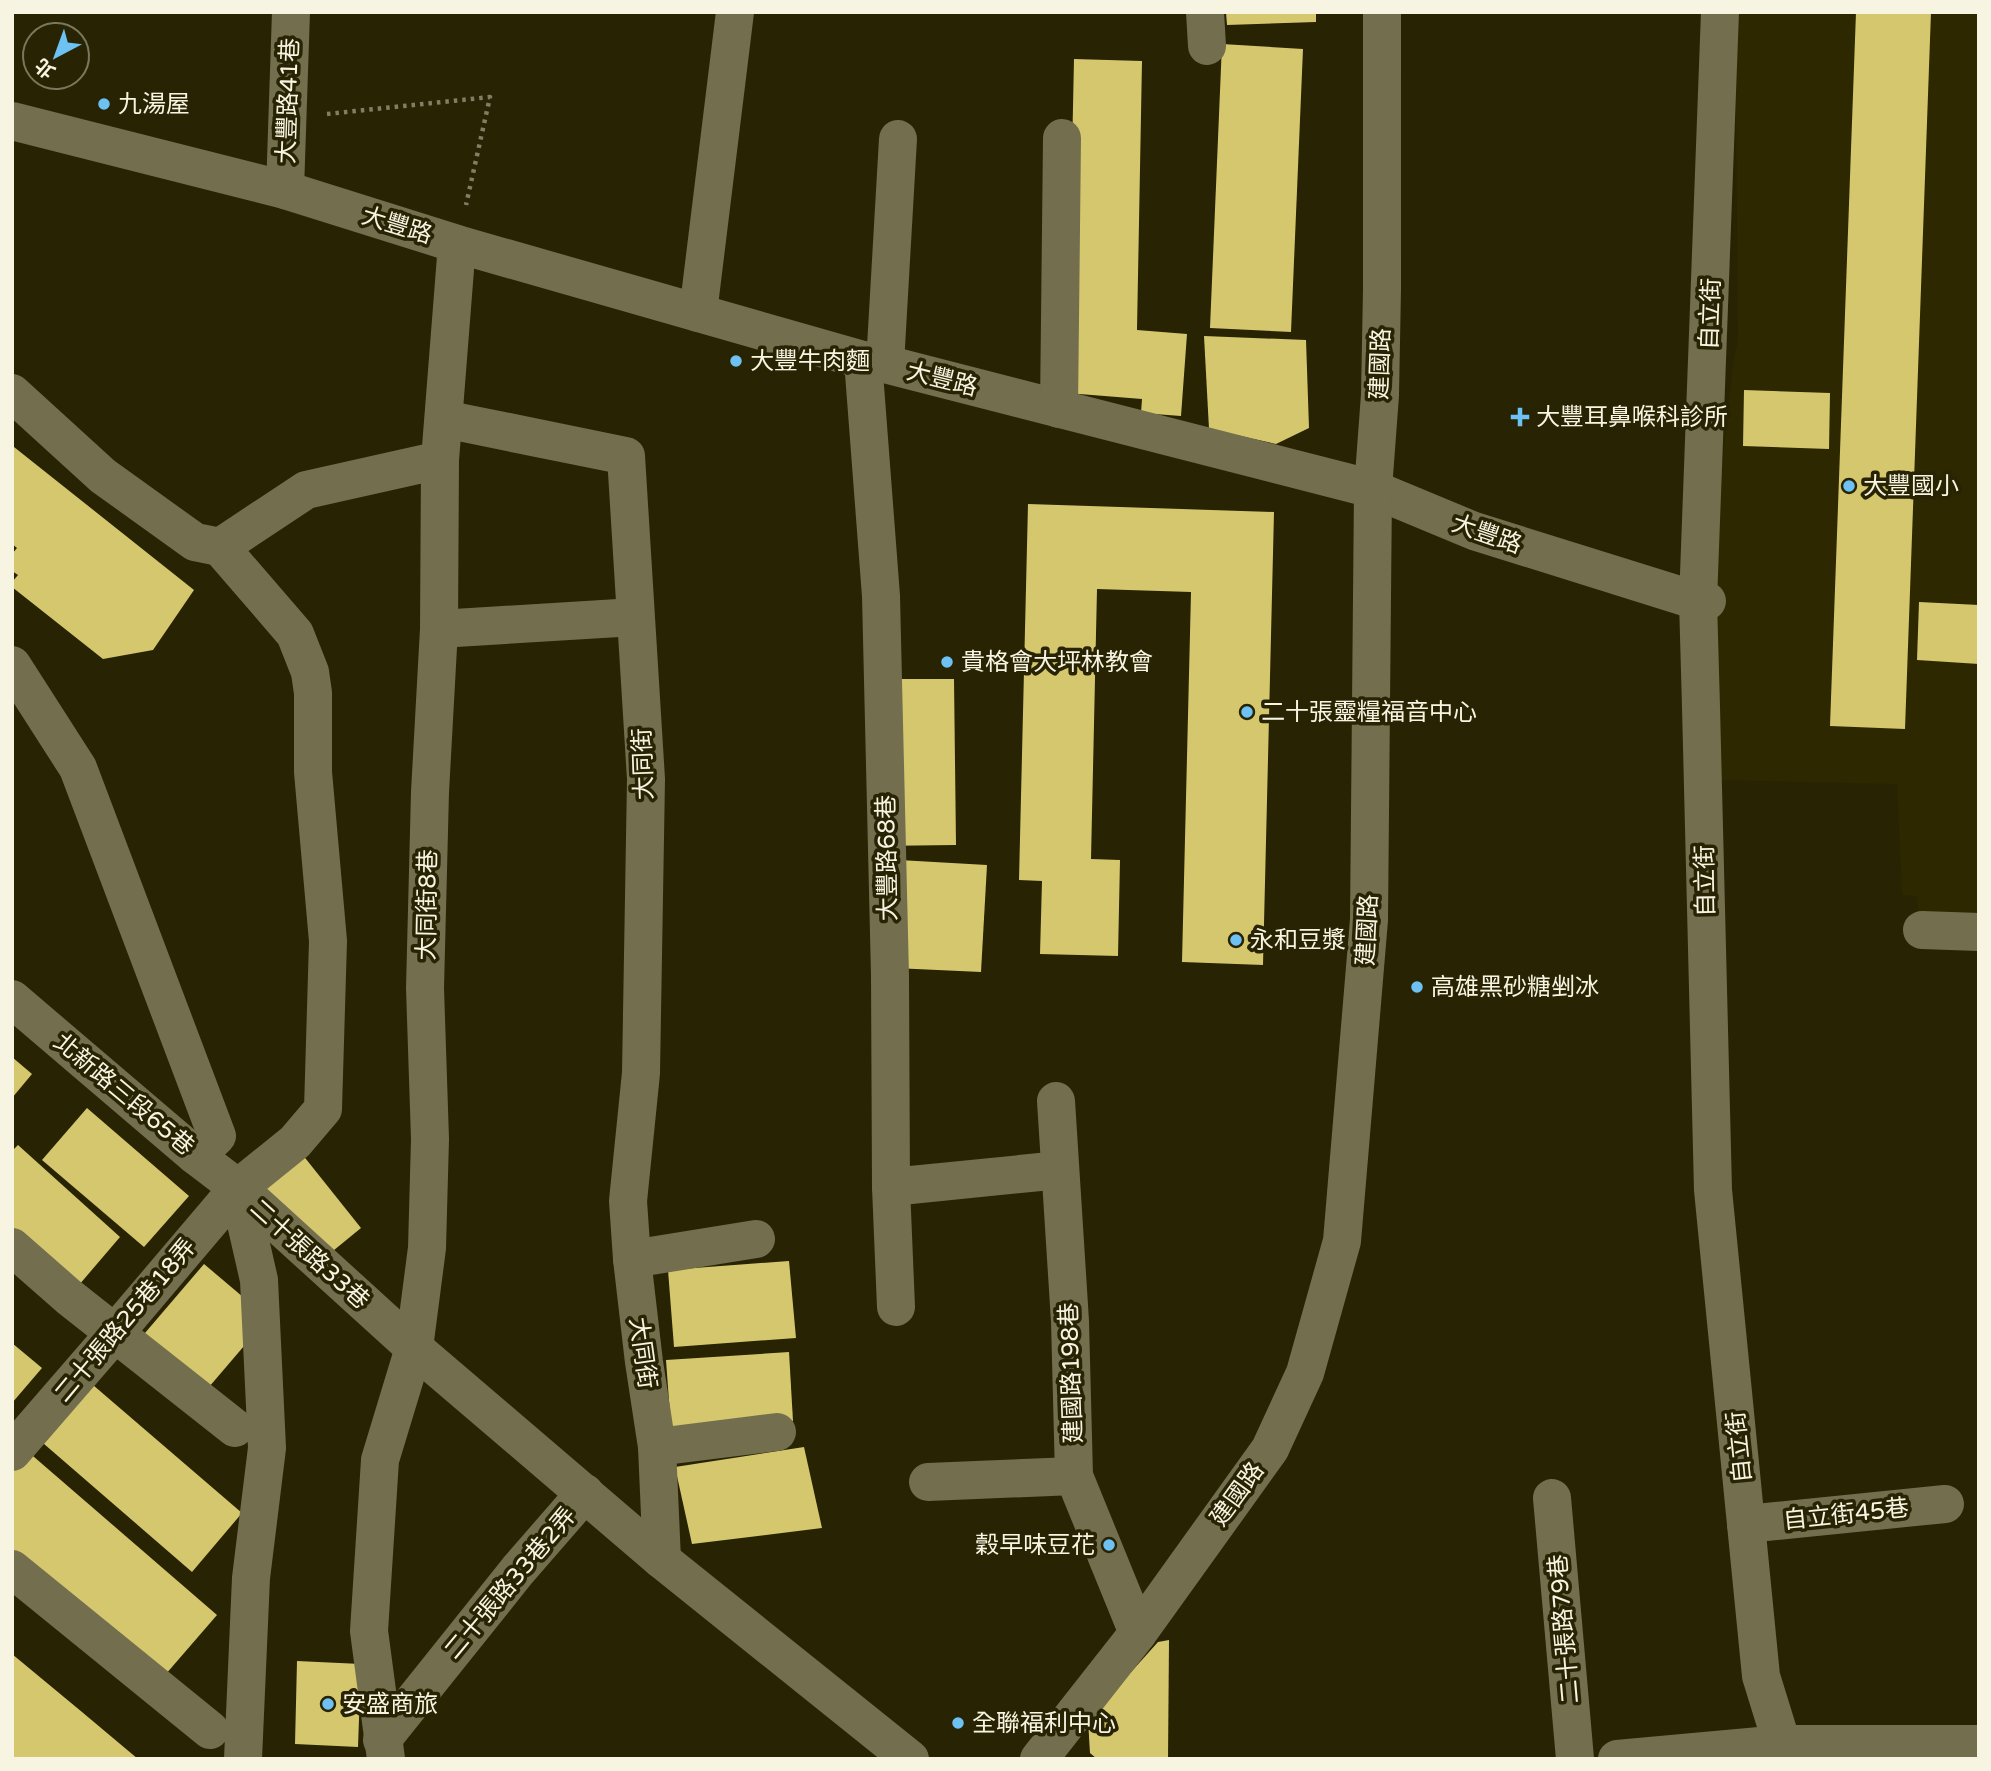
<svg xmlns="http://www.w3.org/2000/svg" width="1991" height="1771" font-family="'Varela Round','Noto Sans TC',sans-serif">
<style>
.built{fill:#2e2800}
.building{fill:#d5c76d}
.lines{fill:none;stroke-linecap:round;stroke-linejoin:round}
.path{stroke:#827e64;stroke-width:4.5;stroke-dasharray:3.5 5;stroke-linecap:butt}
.minor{stroke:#736e4d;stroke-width:38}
.poi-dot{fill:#6dc2f3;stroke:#282303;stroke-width:2.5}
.labels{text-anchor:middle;stroke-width:7;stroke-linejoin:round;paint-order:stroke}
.street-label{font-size:24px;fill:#f7f4e2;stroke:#282303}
.poi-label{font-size:24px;fill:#f7f4e2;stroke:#282303;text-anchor:start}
</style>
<rect width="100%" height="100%" fill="#282303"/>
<polygon class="built" points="1735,12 1979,12 1979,918 1919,917 1917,896 1902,895 1897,784 1714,780 1707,601 1732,371 1738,339"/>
<g class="building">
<polygon points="1226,12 1316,12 1316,22 1227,25"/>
<polygon points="1856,12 1931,12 1905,729 1830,726"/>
<polygon points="1222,44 1303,49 1291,332 1210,328"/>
<polygon points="1074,59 1142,61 1137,330 1187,334 1181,416 1141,413 1142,399 1067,393"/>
<polygon points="1204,336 1306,340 1309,428 1276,444 1209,429"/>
<polygon points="1744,390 1830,393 1829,449 1743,446"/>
<polygon points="14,447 194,590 153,650 103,659 12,587 12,582 18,575 12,571 12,554 17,548 12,544 12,450"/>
<polygon points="1028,504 1274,512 1263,965 1182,962 1191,592 1097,589 1091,859 1120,860 1118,956 1040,954 1042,881 1019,880"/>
<polygon points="1919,602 1979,605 1979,664 1917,660"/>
<polygon points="874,679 954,679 956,845 876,846"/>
<polygon points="899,860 987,865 981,972 894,968"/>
<polygon points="12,1057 32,1074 12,1098"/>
<polygon points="87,1108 189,1196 144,1247 42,1160"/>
<polygon points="290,1139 361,1228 317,1264 251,1182"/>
<polygon points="18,1145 120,1237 73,1292 12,1238 12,1151"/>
<polygon points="789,1261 796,1338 674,1347 668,1270"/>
<polygon points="204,1264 268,1318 203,1394 139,1340"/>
<polygon points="12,1343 42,1368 12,1403"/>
<polygon points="789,1352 793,1421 671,1428 666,1360"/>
<polygon points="86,1379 242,1513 192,1572 36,1437"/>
<polygon points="804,1447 822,1528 692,1544 675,1467"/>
<polygon points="26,1450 217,1615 159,1682 12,1555 12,1466"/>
<polygon points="1169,1640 1168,1759 1097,1759 1090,1753 1088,1720 1158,1642"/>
<polygon points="12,1654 82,1712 138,1759 12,1759"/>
<polygon points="297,1661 361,1664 358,1747 295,1744"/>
</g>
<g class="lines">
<polyline class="path" points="327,114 490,97 466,205"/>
<g class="minor">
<polyline points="1205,12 1207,46"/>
<polyline points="1720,12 1698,601 1701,707 1713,1190 1761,1676 1782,1744"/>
<polyline points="12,121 285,190 457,244 863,360 885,364 1373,489 1474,531 1698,601 1707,601"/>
<polyline points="285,190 291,12"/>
<polyline points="698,313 735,12"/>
<polyline points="863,360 881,596 890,976 891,1187 1060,1170"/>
<polyline points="885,364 898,139"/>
<polyline points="12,393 103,476 195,542 220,547"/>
<polyline points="1059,409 1062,138"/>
<polyline points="444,419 626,456 646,779 641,1073 628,1201 632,1259 644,1362 657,1447 662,1560"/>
<polyline points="220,547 306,490 440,460 457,244"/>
<polyline points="439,629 635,617"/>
<polyline points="12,665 78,768 217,1136 196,1156"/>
<polyline points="1922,930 1979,932"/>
<polyline points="12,999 196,1156 238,1188 414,1348 662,1560 910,1759"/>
<polyline points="1056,1101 1070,1321 1074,1476 1138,1633"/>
<polyline points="891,1187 896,1307"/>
<polyline points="238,1188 259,1280 267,1448 251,1578 243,1759"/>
<polyline points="12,1247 69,1297 235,1428"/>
<polyline points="632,1259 756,1239"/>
<polyline points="657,1447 777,1432"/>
<polyline points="12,1452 115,1333 238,1188 295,1142 323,1109 328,941 313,772 313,693 310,672 295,634 220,547"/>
<polyline points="928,1482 1074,1476"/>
<polyline points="1552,1498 1575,1759"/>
<polyline points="1746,1524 1945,1504"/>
<polyline points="12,1569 210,1730"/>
<polyline points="382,1740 518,1570 585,1493"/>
<polyline points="386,1759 369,1631 380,1460 414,1348 427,1248 430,1139 425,988 430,792 439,629 440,460"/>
<polyline points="1039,1759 1138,1633 1270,1449 1305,1373 1342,1241 1369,920 1373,489 1380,395 1382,289 1382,12"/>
<polyline points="1617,1759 1782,1744 1979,1744"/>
</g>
</g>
<g class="poi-dot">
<circle cx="104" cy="104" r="7"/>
<circle cx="736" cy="361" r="7"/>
<path d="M1516.5 406.5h7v7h7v7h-7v7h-7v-7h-7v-7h7z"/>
<circle cx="1849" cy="486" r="7"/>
<circle cx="947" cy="662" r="7"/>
<circle cx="1247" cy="712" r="7"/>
<circle cx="1236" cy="940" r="7"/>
<circle cx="1417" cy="987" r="7"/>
<circle cx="1109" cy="1545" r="7"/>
<circle cx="328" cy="1704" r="7"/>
<circle cx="958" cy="1723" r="7"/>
</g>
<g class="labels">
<g class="street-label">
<text transform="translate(288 101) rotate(-88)" y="8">大豐路41巷</text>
<text transform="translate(397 225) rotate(17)" y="8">大豐路</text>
<text transform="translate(1710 314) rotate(-88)" y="8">自立街</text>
<text transform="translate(1380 364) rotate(-88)" y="8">建國路</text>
<text transform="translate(942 379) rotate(14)" y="8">大豐路</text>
<text transform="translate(1487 534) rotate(19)" y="8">大豐路</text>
<text transform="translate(643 764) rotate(-92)" y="8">大同街</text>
<text transform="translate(887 858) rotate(-91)" y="8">大豐路68巷</text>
<text transform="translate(1705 881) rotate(-91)" y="8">自立街</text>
<text transform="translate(427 905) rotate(-89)" y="8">大同街8巷</text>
<text transform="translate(1367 930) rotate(-87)" y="8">建國路</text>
<text transform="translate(124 1094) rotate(40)" y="8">北新路三段65巷</text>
<text transform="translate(310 1254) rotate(42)" y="8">二十張路33巷</text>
<text transform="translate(125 1320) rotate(-50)" y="8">二十張路25巷18弄</text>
<text transform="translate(643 1353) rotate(82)" y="8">大同街</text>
<text transform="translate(1071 1373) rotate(-92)" y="8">建國路198巷</text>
<text transform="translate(1739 1447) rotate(-96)" y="8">自立街</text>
<text transform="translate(1237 1494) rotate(-54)" y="8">建國路</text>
<text transform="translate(1846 1514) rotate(-6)" y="8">自立街45巷</text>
<text transform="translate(510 1583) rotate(-50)" y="8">二十張路33巷2弄</text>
<text transform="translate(1564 1629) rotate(-95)" y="8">二十張路79巷</text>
</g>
<g class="poi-label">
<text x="118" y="112">九湯屋</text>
<text x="750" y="369">大豐牛肉麵</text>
<text x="1536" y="425">大豐耳鼻喉科診所</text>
<text x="1863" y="494">大豐國小</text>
<text x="961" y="670">貴格會大坪林教會</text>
<text x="1261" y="720">二十張靈糧福音中心</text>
<text x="1250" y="948">永和豆漿</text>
<text x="1431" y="995">高雄黑砂糖剉冰</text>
<text x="1095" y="1553" text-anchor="end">穀早味豆花</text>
<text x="342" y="1712">安盛商旅</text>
<text x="972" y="1731">全聯福利中心</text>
</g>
</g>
<rect width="1991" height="1771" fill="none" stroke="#f7f4e2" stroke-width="28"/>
<g transform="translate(56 56) rotate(221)"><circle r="33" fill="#282303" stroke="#7b775c" stroke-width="2"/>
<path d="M0-5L12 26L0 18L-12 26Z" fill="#6dc2f3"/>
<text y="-10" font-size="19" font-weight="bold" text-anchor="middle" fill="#f7f4e2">北</text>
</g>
</svg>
